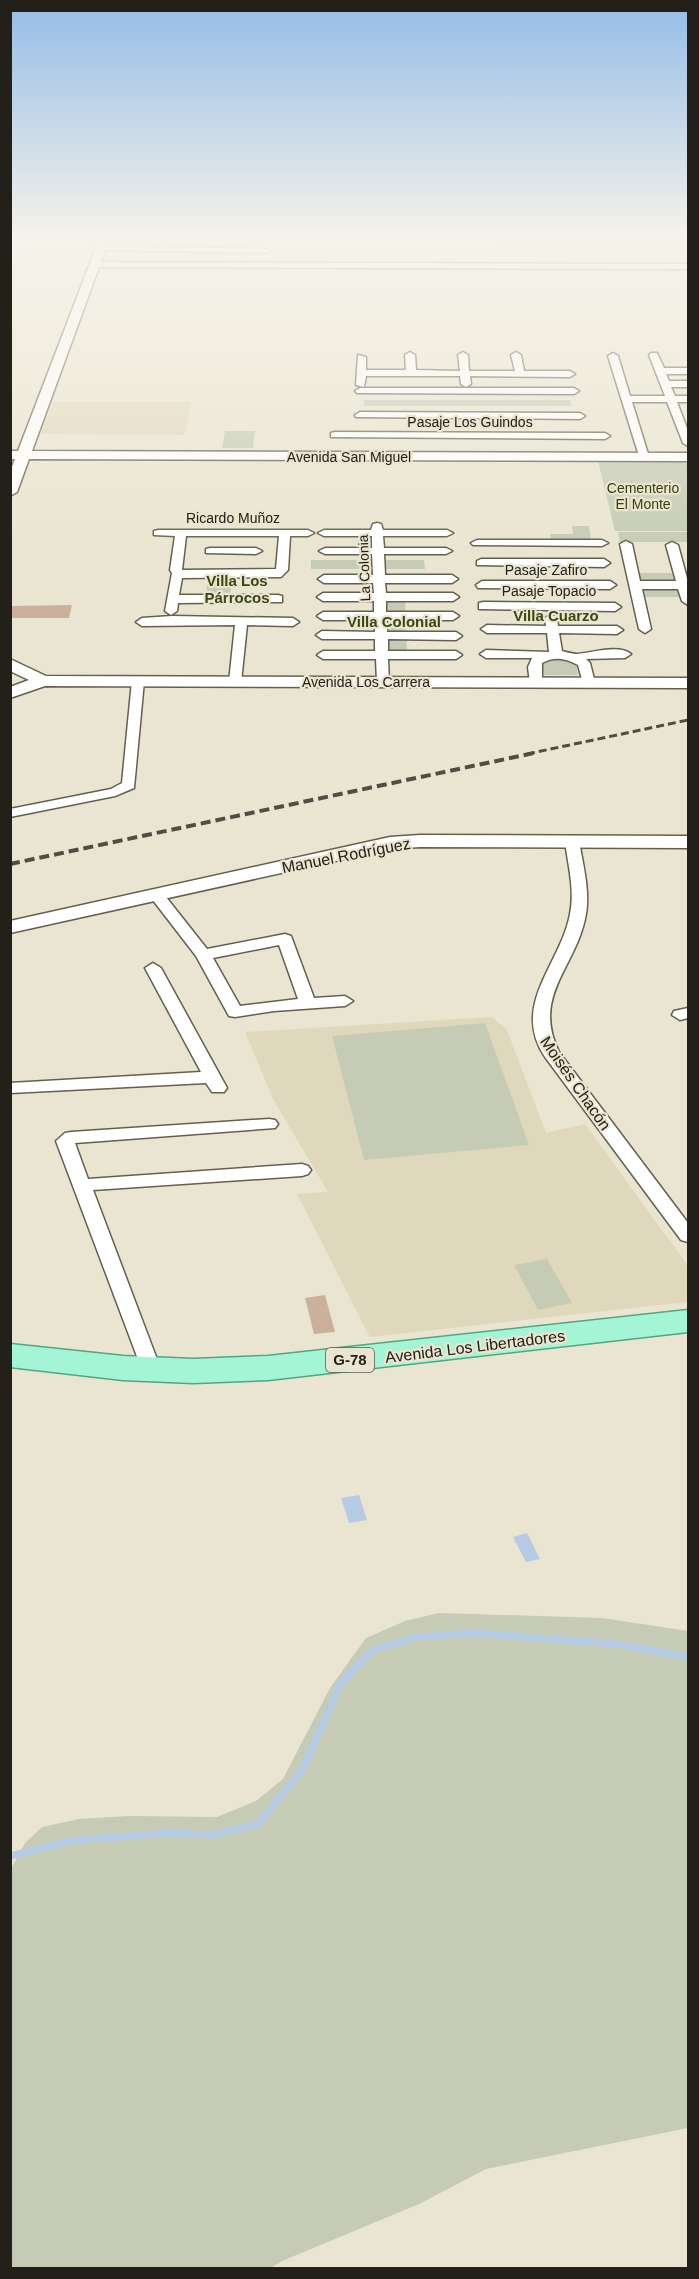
<svg xmlns="http://www.w3.org/2000/svg" width="699" height="2279" font-family="Helvetica,sans-serif">
<style>
.built{fill:#e0d8bc}
.green{fill:#c5cbb4}
.water{fill:#b5cae5}
.lines{fill:none;stroke-linecap:round;stroke-linejoin:round}
.stream{stroke:#b5cae5;stroke-width:7}
.building{fill:#ccb19a}
.minor-casing{stroke:#65604e;stroke-width:3}
.tertiary-casing{stroke:#65604e;stroke-width:3}
.primary-casing{stroke:#50a782;stroke-width:3}
.minor{fill:#fff;fill-rule:evenodd}
.tertiary{fill:#fff;fill-rule:evenodd}
.primary{fill:#a4f5d6;fill-rule:evenodd}
.rail-far1{stroke:#504d43;stroke-width:3;stroke-dasharray:8 4;stroke-linecap:butt}
.rail{stroke:#504d43;stroke-width:4;stroke-dasharray:10 5;stroke-linecap:butt}
.labels{text-anchor:middle;stroke-width:4.5;stroke-linejoin:round;paint-order:stroke}
.far-street-label{font-size:14px;fill:#222019;stroke:#eae5d0}
.far-park-label{font-size:14px;fill:#37400b;stroke:#eae5d0}
.far-neighbourhood-label{font-size:15px;font-weight:bold;fill:#3a4811;stroke:#eae5d0}
.shield{fill:#eae5d0;stroke:#5e5b50;stroke-width:1.5}
.shield-label{font-size:15px;font-weight:bold;fill:#222019}
.street-label{font-size:16px;fill:#222019;stroke:#eae5d0}
</style>
<rect width="100%" height="100%" fill="#eae5d0"/>
<g class="built">
<polygon points="490,237 688,237 688,262 490,261"/>
<polygon points="53,402 192,402 184,435 40,434"/>
<polygon points="492,1017 507,1030 546,1133 585,1124 688,1266 688,1302 370,1337 297,1194 328,1192 273,1099 245,1032"/>
</g>
<g class="green">
<polygon points="364,400 570,400 572,406 364,406"/>
<polygon points="225,431 255,431 253,448 222,448"/>
<polygon points="598,461 688,461 688,531 615,531"/>
<polygon points="572,526 589,526 591,541 551,541 550,534 573,534"/>
<polygon points="618,532 688,532 688,542 620,542"/>
<polygon points="311,560 424,560 425,569 311,569"/>
<polygon points="637,573 675,573 682,597 644,597"/>
<polygon points="208,577 232,577 230,595 206,595"/>
<polygon points="387,599 405,599 407,653 389,651"/>
<polygon points="555,658 565,658 576,664 578,675 544,675 542,664"/>
<polygon points="485,1023 529,1145 364,1160 332,1036"/>
<polygon points="547,1259 572,1303 538,1310 514,1265"/>
<polygon points="439,1613 602,1618 688,1631 688,2128 486,2169 419,2204 282,2261 271,2268 11,2268 10,1871 25,1843 42,1827 79,1819 129,1816 217,1817 256,1801 283,1779 330,1688 366,1638 405,1621"/>
</g>
<g class="water">
<polygon points="359,1495 367,1520 349,1523 341,1498"/>
<polygon points="527,1533 540,1559 526,1562 513,1537"/>
</g>
<g class="lines">
<polyline class="stream" points="10,1856 75,1840 170,1833 213,1835 258,1824 302,1770 341,1683 373,1650 417,1637 474,1633 616,1644 688,1657"/>
</g>
<g class="building">
<polygon points="72,605 69,618 10,618 10,606"/>
<polygon points="325,1295 335,1332 314,1334 305,1298"/>
</g>
<g class="lines">
<defs>
<g id="minor">
<polygon points="101,246 267,249 271,251 267,253 98,250 98,246"/>
<polygon points="95,262 688,264 688,269 92,267 91,265"/>
<polygon points="410,352 415,355 416,370 460,371 458,355 463,352 468,355 469,371 515,371 511,355 516,352 521,355 524,371 570,371 575,374 570,377 470,376 471,384 466,387 461,384 460,376 366,376 364,387 356,385 358,355 366,357 366,370 406,370 405,355"/>
<polygon points="613,353 618,356 630,396 665,396 649,355 651,353 657,353 664,368 688,368 688,374 666,374 669,381 688,381 688,387 671,387 675,396 688,396 688,402 677,402 688,431 688,446 683,443 667,402 632,402 649,457 640,459 608,356"/>
<polygon points="360,388 574,388 579,391 574,394 357,393 355,391"/>
<polygon points="360,412 580,413 585,416 580,419 356,417 355,415"/>
<polygon points="335,432 605,433 610,436 605,439 331,437 331,433"/>
<polygon points="377,523 381,524 383,530 447,530 453,533 447,536 383,536 384,548 446,548 452,551 446,554 384,554 385,575 452,575 458,579 452,583 385,583 386,593 453,593 459,597 453,601 386,601 386,612 453,612 459,616 453,620 387,620 387,632 456,632 462,636 456,640 388,639 388,651 456,651 462,655 456,659 388,659 389,682 383,686 377,682 376,659 323,659 317,655 323,651 375,651 375,639 322,639 316,635 322,631 375,632 374,620 323,620 317,616 323,612 374,612 374,601 323,601 317,597 323,593 374,593 373,583 324,583 318,579 324,575 373,575 372,554 325,554 319,551 325,548 372,548 372,536 324,536 318,533 324,530 371,530 373,524"/>
<path d="M158,530H308L314,533L308,536H290L288,570L281,577L182,578L179,595H278L282,596V602L178,603L177,611L171,615L165,611L172,573L170,570L175,536L154,535V531ZM186,536H279L276,569L182,570Z"/>
<polygon points="477,540 602,540 608,543 602,546 473,545 471,543"/>
<polygon points="626,541 632,544 640,581 676,581 666,545 672,542 678,545 688,582 688,605 682,601 678,589 642,589 651,629 645,633 639,629 620,544"/>
<polygon points="210,548 256,548 262,551 256,554 206,553 206,549"/>
<polygon points="481,559 604,559 610,563 604,567 477,565 477,561"/>
<polygon points="482,581 610,581 616,585 610,589 478,588 476,585"/>
<polygon points="483,602 615,603 621,607 615,611 479,609 479,603"/>
<path d="M551,614L557,618L558,626H617L623,630L617,634L559,633L562,651C566,652 573,654 577,654C591,653 619,644 631,654L625,658L586,659L590,663L595,683L589,687L583,683L578,665C566,658 554,656 542,663V683L536,687L530,683L528,667L532,658H486L480,654L486,650L549,652L547,633H487L481,629L487,625L546,626L545,618Z"/>
<polygon points="172,616 293,618 299,622 293,626 247,625 241,682 235,686 229,682 235,625 142,626 136,622 142,618"/>
<polygon points="138,677 144,681 134,788 115,796 10,817 10,809 111,789 122,783 132,681"/>
<path d="M572,837L579,841C583,865 590,890 586,914C577,967 531,995 559,1052L688,1223V1242L681,1240L545,1057C510,1005 561,964 570,914C575,890 568,865 565,841Z"/>
<path d="M157,890L162,892L207,949L285,934L291,936L314,998L345,996L353,1001L345,1006L274,1011L235,1017L229,1016L196,956L149,895ZM279,945L298,999L240,1006L213,958Z"/>
<polygon points="153,963 161,968 227,1088 224,1092 212,1092 206,1083 10,1093 10,1083 201,1072 145,968"/>
<polygon points="688,1008 688,1018 680,1020 672,1015 674,1011"/>
<polygon points="269,1119 275,1120 278,1124 275,1128 75,1143 88,1179 302,1164 308,1166 311,1170 308,1174 302,1176 93,1190 161,1370 158,1375 151,1377 144,1375 56,1141 65,1133 71,1132"/>
</g>
<g id="tertiary">
<polygon points="100,237 110,237 32,451 688,453 688,461 29,459 17,492 10,496 10,472 15,459 10,459 10,451 18,451"/>
<polygon points="10,659 46,676 688,678 688,688 45,686 10,698 10,687 29,680 10,671"/>
<polygon points="420,835 688,836 688,848 420,847 390,849 10,933 10,921 390,837"/>
</g>
<polygon id="primary" points="688,1310 688,1332 268,1380 193,1383 123,1380 10,1367 10,1344 123,1356 193,1359 268,1356"/>
</defs>
<use href="#minor" class="minor-casing"/>
<use href="#tertiary" class="tertiary-casing"/>
<use href="#primary" class="primary-casing"/>
<use href="#minor" class="minor"/>
<use href="#tertiary" class="tertiary"/>
<use href="#primary" class="primary"/>
<polyline class="rail-far1" points="527,754 688,720"/>
<polyline class="rail" points="10,864 534,753"/>
</g>
<linearGradient id="sky" x2="0" y2="1"><stop stop-color="#93bde7"/><stop offset="0.43" stop-color="#f6f3ea"/><stop offset="1" stop-color="#f6f3ea" stop-opacity="0"/></linearGradient>
<rect width="699" height="556" fill="url(#sky)"/>
<g class="labels">
<g class="far-street-label">
<text x="470" y="427">Pasaje Los Guindos</text>
<text x="349" y="462">Avenida San Miguel</text>
<text x="233" y="523">Ricardo Muñoz</text>
<text transform="translate(364 568) rotate(-92)" y="5">La Colonia</text>
<text x="546" y="575">Pasaje Zafiro</text>
<text x="549" y="596">Pasaje Topacio</text>
<text x="366" y="687">Avenida Los Carrera</text>
</g>
<g class="far-park-label">
<text x="643" y="493">Cementerio<tspan x="643" dy="16">El Monte</tspan></text>
</g>
<g class="far-neighbourhood-label">
<text x="237" y="586">Villa Los<tspan x="237" dy="17">Párrocos</tspan></text>
<text x="556" y="621">Villa Cuarzo</text>
<text x="394" y="627">Villa Colonial</text>
</g>
<rect class="shield" x="326" y="1348" width="48" height="24" rx="4.5"/>
<g class="shield-label">
<text x="350" y="1365">G-78</text>
</g>
<g class="street-label">
<text transform="translate(346 855) rotate(-11)" y="6">Manuel Rodríguez</text>
<text transform="translate(576 1083) rotate(55)" y="6">Moisés Chacón</text>
<text transform="translate(475 1346) rotate(-7)" y="6">Avenida Los Libertadores</text>
</g>
</g>
<rect width="699" height="2279" fill="none" stroke="#222019" stroke-width="24"/>
</svg>
